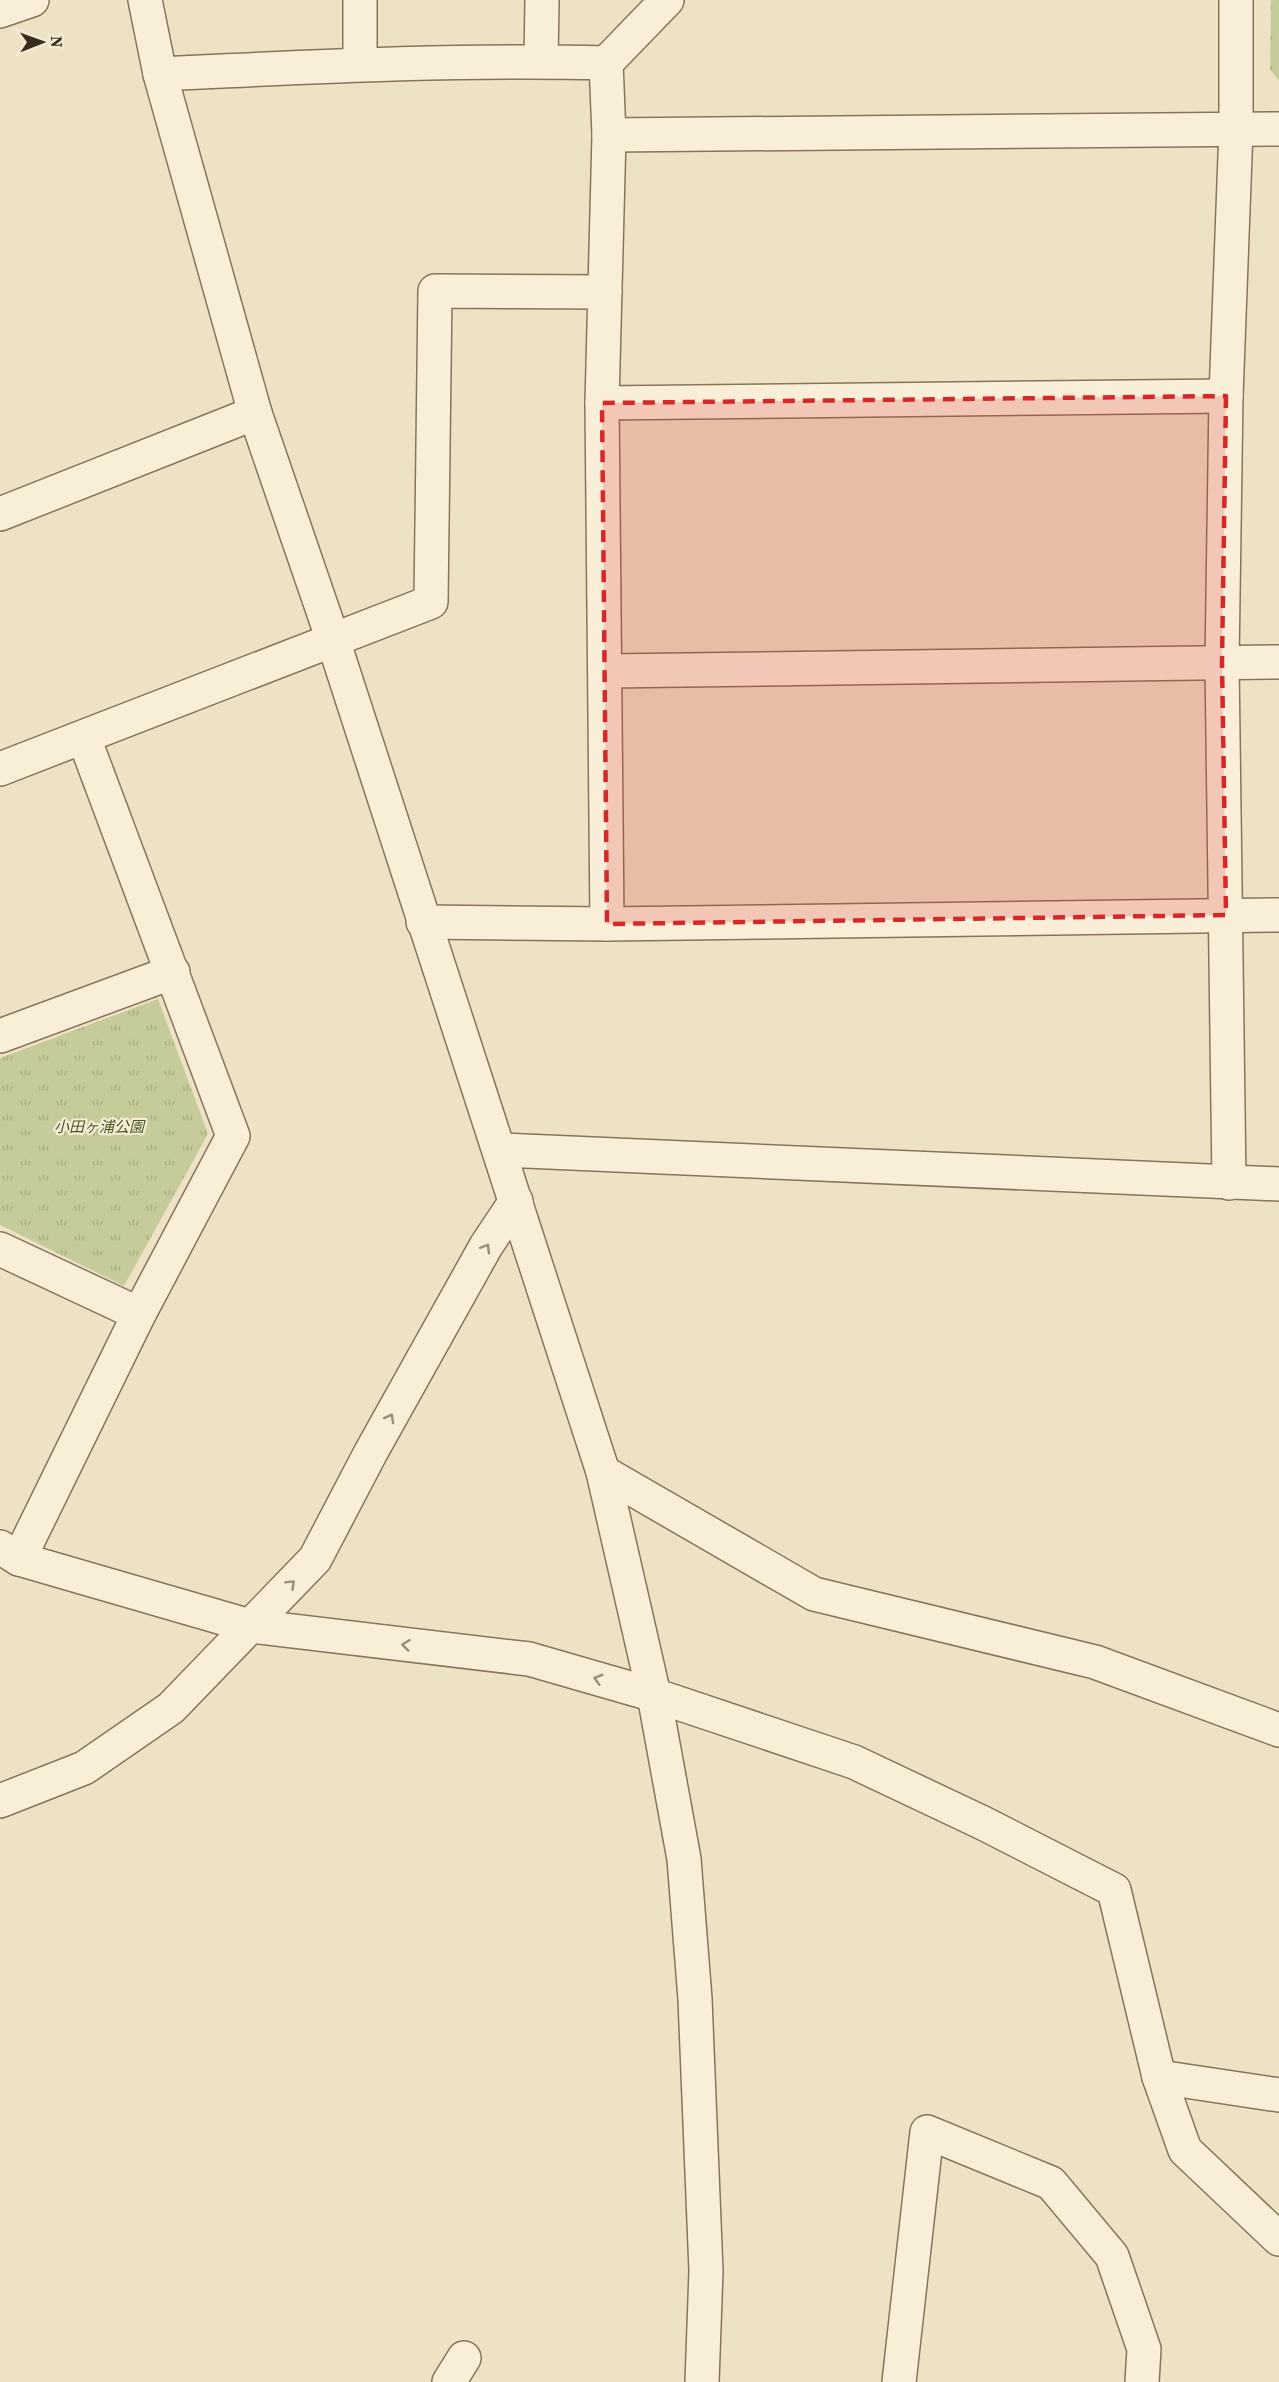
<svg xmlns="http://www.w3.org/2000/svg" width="1279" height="2382" font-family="'Source Serif 4','Noto Sans JP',serif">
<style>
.park{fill:url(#park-tufts)}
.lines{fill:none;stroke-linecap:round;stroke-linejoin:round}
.minor-casing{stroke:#89745b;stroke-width:36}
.minor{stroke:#f9efd9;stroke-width:33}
.oneway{stroke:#998e7c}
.marked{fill:#d62828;fill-opacity:0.2;stroke:#d62828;stroke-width:4.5;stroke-dasharray:12 8;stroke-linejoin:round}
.labels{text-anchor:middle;stroke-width:4.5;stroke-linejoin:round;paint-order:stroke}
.park-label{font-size:15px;font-style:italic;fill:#4a5626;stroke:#f5ecd5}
</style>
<defs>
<pattern id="park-tufts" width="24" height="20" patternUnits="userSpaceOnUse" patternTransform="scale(1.5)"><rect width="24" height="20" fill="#c6cc99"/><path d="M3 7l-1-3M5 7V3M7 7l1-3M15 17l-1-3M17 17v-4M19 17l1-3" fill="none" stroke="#abaf83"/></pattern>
</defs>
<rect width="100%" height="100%" fill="#eee2c5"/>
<g class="park">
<polygon points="1271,0 1279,0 1279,81 1270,69"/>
<polygon points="158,999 208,1134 124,1286 0,1225 0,1058"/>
</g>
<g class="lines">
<defs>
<g id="minor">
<polyline points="145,0 160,74 255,413 333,640 603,1472 654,1695 684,1859 695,1999 706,2271 702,2382"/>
<polyline points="360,0 360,64"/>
<polyline points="0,11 32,0"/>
<polyline points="541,61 542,0"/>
<path d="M160,74C309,67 457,59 606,63"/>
<polyline points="609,135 1279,129"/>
<polyline points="602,403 1226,396"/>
<polyline points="0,514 255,413"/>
<polyline points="606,671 1279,662"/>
<polyline points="0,769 431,602 435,291 605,292"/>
<polyline points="423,922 607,924 602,403 609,135 606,63 667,0"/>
<polyline points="607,924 1279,915"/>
<polyline points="0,1036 173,972"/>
<polyline points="500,1150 1279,1184"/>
<polyline points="1229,1183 1222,662 1226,396 1236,129 1236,0"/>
<polyline points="0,1249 139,1314"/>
<polyline points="603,1472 814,1594 1095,1662 1279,1730"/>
<polyline points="0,1547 19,1559 250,1626 529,1659 654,1695 854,1762 983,1823 1114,1890 1159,2077 1185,2150 1279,2239"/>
<polyline points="19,1559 139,1314 233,1136 84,738"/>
<polyline points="0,1801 84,1768 171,1708 315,1559 371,1452 486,1246 516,1201"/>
<polyline points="1159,2077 1279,2095"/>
<polyline points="449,2382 464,2358"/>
<polyline points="899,2382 927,2132 1051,2183 1112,2256 1144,2349 1142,2382"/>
</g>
</defs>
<use href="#minor" class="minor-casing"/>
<use href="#minor" class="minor"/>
</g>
<defs><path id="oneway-chevron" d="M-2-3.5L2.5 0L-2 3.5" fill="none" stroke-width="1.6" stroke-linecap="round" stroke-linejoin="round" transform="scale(1.5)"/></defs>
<g class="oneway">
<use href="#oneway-chevron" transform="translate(486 1248) rotate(-59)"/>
<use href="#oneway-chevron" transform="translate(390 1418) rotate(-61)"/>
<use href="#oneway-chevron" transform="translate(291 1584) rotate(-45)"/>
<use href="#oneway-chevron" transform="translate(406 1645) rotate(-173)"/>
<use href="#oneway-chevron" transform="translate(598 1679) rotate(-164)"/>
</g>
<path class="marked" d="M1226,396L1222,662L1226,915L607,924L602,403Z"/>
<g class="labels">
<g class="park-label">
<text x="99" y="1132">小田ヶ浦公園</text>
</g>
</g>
<g transform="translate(42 42) rotate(89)" stroke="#f5ecd5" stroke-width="4.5" paint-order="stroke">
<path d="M0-4.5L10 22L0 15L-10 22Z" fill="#392c1f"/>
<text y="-9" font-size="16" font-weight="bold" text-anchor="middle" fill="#392c1f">N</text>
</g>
</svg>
